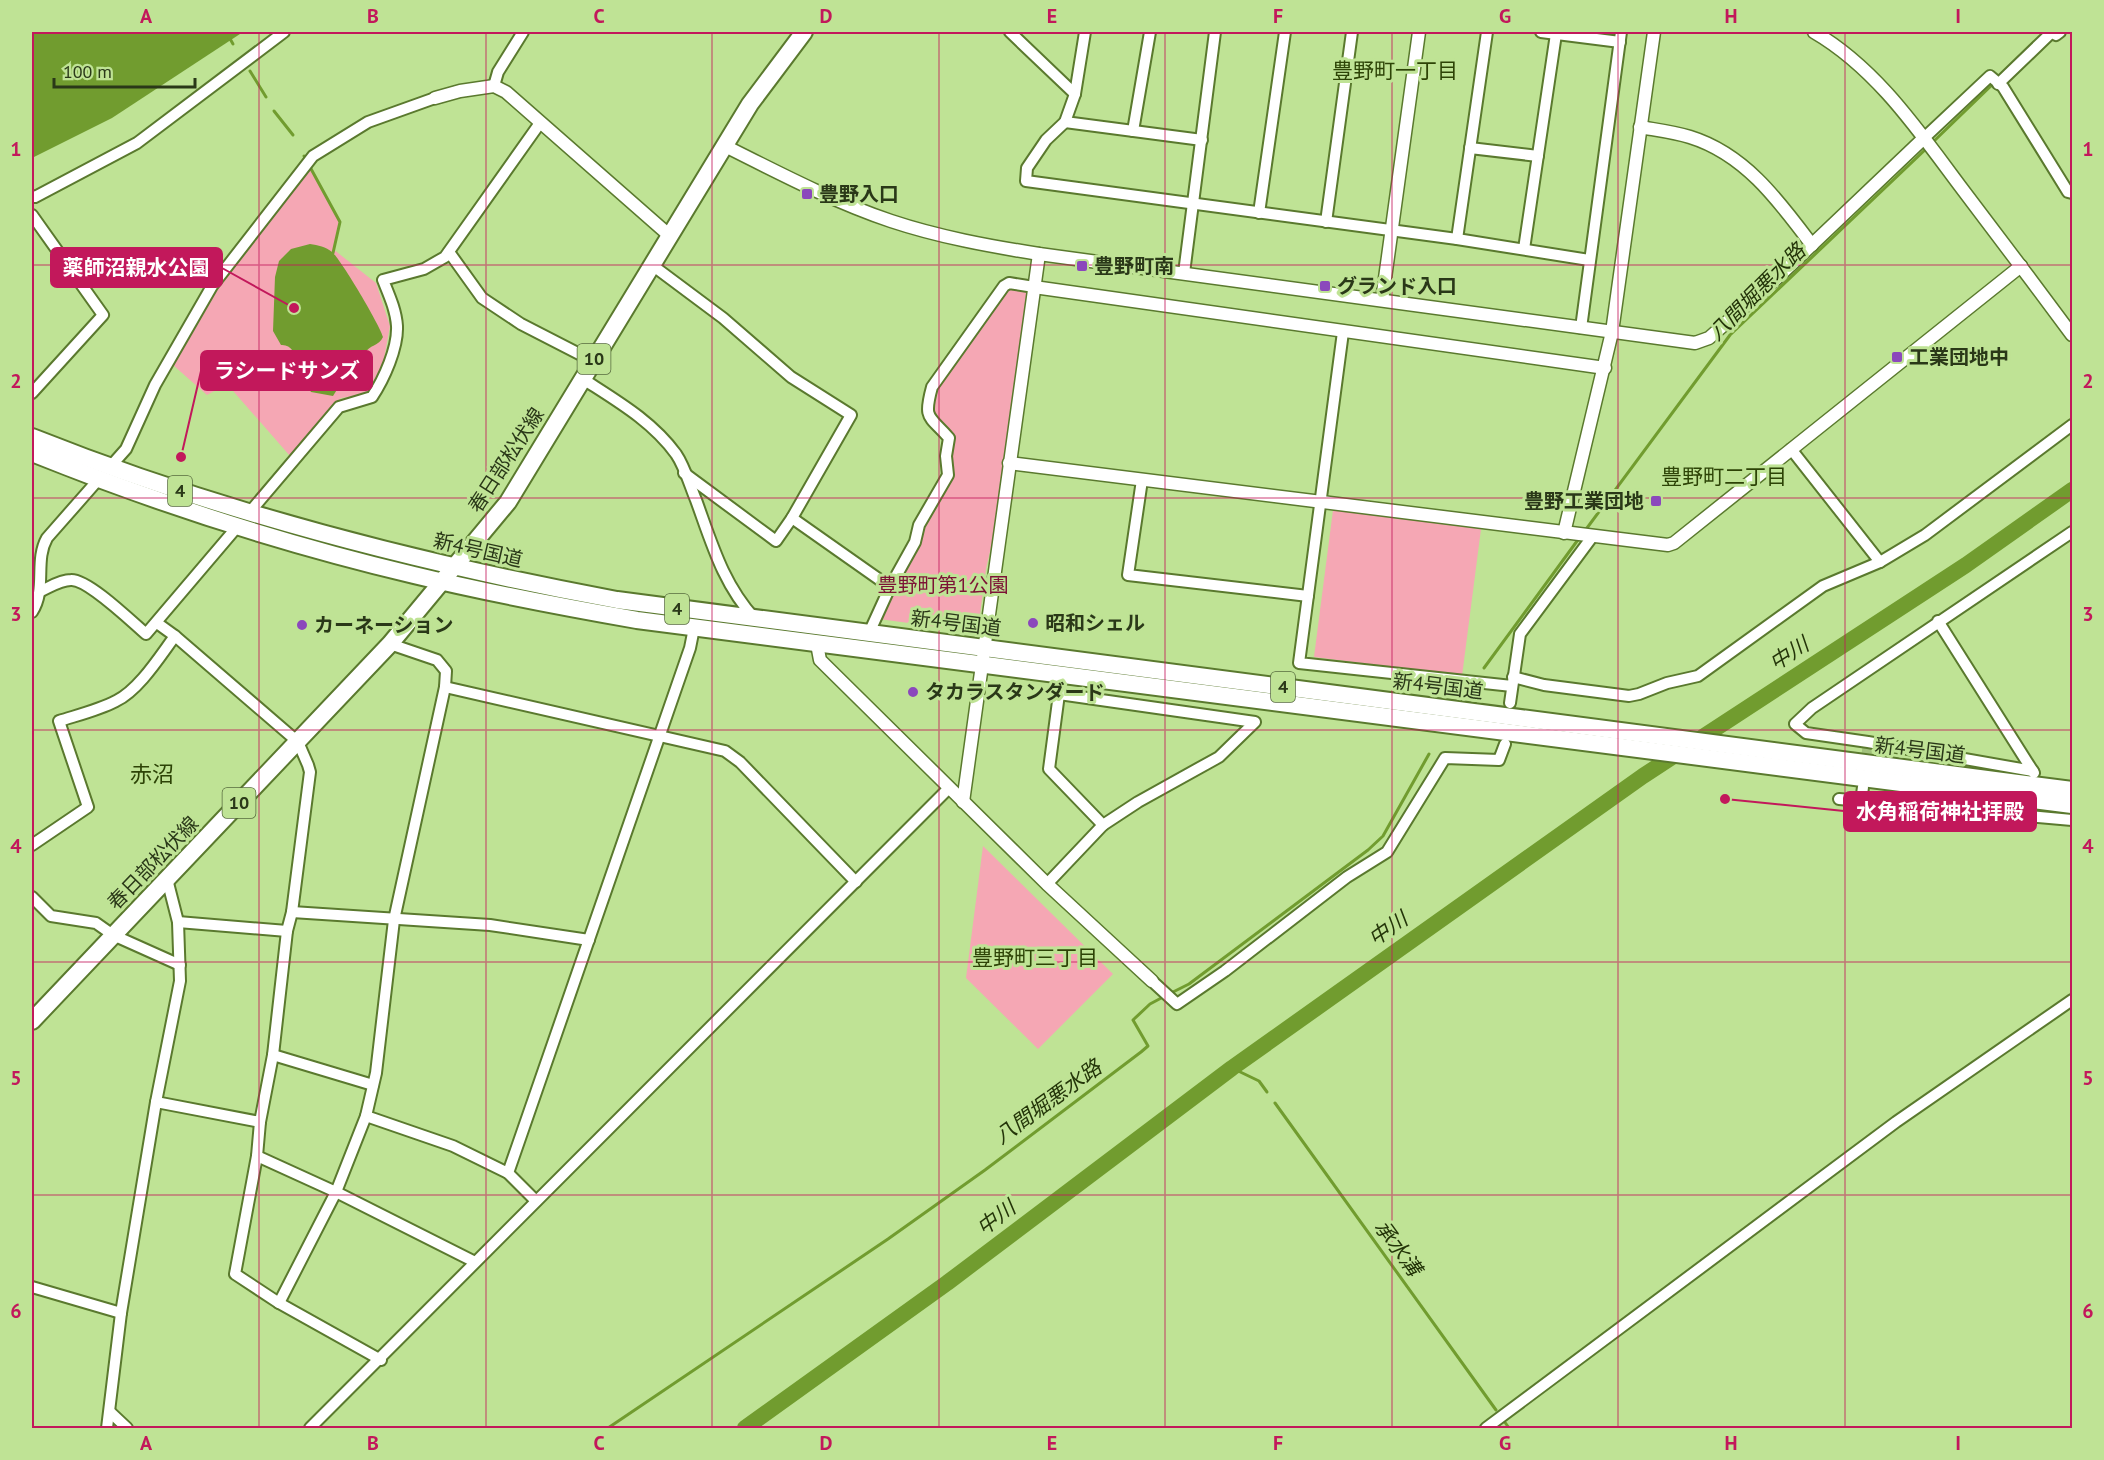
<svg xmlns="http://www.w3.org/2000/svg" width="2104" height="1460" font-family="'PT Sans','Noto Sans JP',sans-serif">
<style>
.green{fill:#f5a7b4}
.water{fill:#719c2f}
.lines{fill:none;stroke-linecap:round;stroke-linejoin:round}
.stream{stroke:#719c2f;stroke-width:3}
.river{stroke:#719c2f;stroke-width:16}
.minor-tunnel{stroke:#a1c17c;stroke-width:10;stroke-dasharray:10 5;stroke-linecap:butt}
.minor-casing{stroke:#5a792e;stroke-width:14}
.tertiary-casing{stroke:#5a792e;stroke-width:15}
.primary-casing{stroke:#5a792e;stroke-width:20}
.trunk-casing{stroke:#5a792e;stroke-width:20}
.minor{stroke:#fff;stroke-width:10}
.tertiary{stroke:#fff;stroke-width:12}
.primary{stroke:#fff;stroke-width:16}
.trunk{stroke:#fff;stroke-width:16}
.grid{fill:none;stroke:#c2185b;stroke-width:1.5;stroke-opacity:0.55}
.poi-dot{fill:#8b48bc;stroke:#bfe395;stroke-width:2}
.labels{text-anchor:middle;stroke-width:6;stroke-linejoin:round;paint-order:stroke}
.shield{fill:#bfe395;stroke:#576b3e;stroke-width:1.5}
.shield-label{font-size:18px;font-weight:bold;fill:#2a3818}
.poi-label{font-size:20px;font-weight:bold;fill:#2a3818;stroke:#bfe395;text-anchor:start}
.street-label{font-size:20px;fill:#2a3818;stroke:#bfe395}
.park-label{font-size:20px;fill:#7c1335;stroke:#bfe395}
.neighbourhood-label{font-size:21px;fill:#2d4306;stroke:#bfe395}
.water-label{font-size:21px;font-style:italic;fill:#243509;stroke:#bfe395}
.quarter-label{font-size:22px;fill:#2d4306;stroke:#bfe395}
.leader{fill:none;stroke:#c2185b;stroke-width:2}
.callout-dot{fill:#c2185b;stroke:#bfe395;stroke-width:2}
.callout{fill:#c2185b;stroke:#c2185b;stroke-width:2}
.callout-label{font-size:21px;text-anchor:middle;font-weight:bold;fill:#fff}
.neatline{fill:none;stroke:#c2185b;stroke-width:2}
.grid-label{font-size:20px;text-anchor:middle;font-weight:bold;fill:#c2185b}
</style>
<rect width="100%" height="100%" fill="#bfe395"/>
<g class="green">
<polygon points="308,165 339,222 333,249 376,283 390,326 382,370 373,388 361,395 341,398 290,456 227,384 207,395 173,365 214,289"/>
<path d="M1014,287L1027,289L995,530L986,569L979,622L968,631L879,619L921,540L924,526L954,475L950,457L955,437L949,429L931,413C933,382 951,369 968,346C982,327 995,308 1009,289Z"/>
<polygon points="1333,510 1481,529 1462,676 1314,657"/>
<polygon points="983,846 1113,974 1038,1049 966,978"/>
</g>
<g class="water">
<polygon points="32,32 243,32 112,118 32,158"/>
<path d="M310,244C318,245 326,247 332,252C340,258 381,327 383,337C379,346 369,345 365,353C360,362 367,374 364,384C355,388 347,385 338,388L333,396L311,392L295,367C297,357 293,344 281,345L273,331L275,277L279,261L291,249Z"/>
</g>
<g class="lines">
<g class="stream">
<polyline points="229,37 233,44"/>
<polyline points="250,71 266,97"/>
<polyline points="274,111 293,135"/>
<polyline points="1933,142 1995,82"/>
<polyline points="304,156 340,222 333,253"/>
<polyline points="1584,532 1730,335 1928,147"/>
<polyline points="1484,668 1580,537"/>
<polyline points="1171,993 1189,984 1368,850 1383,836 1429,754"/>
<polyline points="1232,1068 1259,1081 1267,1092"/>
<polyline points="1275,1103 1496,1410"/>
<polyline points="1504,1421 1509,1428"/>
<polyline points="608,1428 888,1239 985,1170 1141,1052 1148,1046 1133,1020 1150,1004 1165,996"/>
</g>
<polyline class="river" points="745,1428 947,1283 1232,1068 1643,776 1966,565 2072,490"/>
<polyline class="minor-tunnel" points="1865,768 1868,742"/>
<defs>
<g id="minor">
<polyline points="1010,32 1075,94"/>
<polyline points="1085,32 1075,94 1065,122 1046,140 1027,168 1026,181 1457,239 1589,260"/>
<polyline points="1541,32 1620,42"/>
<polyline points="1998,84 2052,32 2056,35 2060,32"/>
<polyline points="494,86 498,72 523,32"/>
<polyline points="1065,122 1202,140"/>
<polyline points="1133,131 1150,32"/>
<polyline points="1924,138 1990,76 2003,87 2068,192 2072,193"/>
<polyline points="1470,148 1538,156"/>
<polyline points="32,196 35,197 137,143 284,32"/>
<polyline points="1259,213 1285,32"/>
<polyline points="32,215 103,315 32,393"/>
<polyline points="1326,222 1352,32"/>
<polyline points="1457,239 1487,32"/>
<polyline points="1524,249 1556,34"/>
<polyline points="449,252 482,298 521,324 593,361"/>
<polyline points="652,265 723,318 791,377 851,415 792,518 776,541 684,473"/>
<polyline points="1184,273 1215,32"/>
<polyline points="1581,328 1621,32"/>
<polyline points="1343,332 1299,663 1512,686"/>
<path d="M583,379C617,401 652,421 676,454C685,467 690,486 696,500C712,544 723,584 755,619"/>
<polyline points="1791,449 1880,562"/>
<polyline points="110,467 126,449 155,385 212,286 313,156 368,122 435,98"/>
<polyline points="1142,480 1128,575 1308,596"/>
<path d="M249,513L339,407L372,397C384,379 398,348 397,326C396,310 389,295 383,280L424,269L445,257L540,123"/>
<polyline points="792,518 890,587"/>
<path d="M41,591C50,587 60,580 71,580C88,579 132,622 146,634L237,527"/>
<path d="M32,612C47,589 34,561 47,538L98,480"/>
<polyline points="1938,621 2034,773"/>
<polyline points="157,623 175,636 298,742 308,765 310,772 292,912 287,931 273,1055 260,1122 257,1156 235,1274 279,1303 381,1360"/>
<path d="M869,633L890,587L915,542L919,525L948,475L946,456L949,438C929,415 923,420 932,387L1004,286L1009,283L1034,287"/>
<polyline points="1513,677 1544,685 1629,696 1639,694 1667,683 1698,676 1823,586 1880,562 1925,535 2072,425"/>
<polyline points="445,687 725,751 740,762 856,882"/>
<polygon points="1059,694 1255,722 1219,757 1138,802 1103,825 1049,769"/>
<polyline points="1510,703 1520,634 1592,537"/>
<polyline points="2033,771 1868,742 1806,733 1795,724 1812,708 2072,532"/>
<polyline points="1839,799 2072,820"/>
<polyline points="1861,802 1863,787"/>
<path d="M32,845L88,807L59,721C78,715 99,710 116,701C139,690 160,656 175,636"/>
<polyline points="1047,884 1103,825"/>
<polyline points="32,897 51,916 96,923 113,935 180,965"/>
<polyline points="292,912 490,925 589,940"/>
<polyline points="178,922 287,931"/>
<polyline points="1152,981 1177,1004 1225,971 1347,877 1387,852 1445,758 1499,760 1505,744"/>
<polyline points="273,1055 373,1085"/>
<polyline points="156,1102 260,1122"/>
<polyline points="366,1116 453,1146 508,1173 536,1201"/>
<polyline points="257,1156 336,1192 475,1262"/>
<polyline points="508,1173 690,648 694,628"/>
<polyline points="32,1287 121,1313"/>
<polyline points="279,1303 336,1192 366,1116 376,1073 394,920 445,687 446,671 437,660 390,644"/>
<polyline points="110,1412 127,1428"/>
<polyline points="107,1428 121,1313 156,1102 180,981 178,922 167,879"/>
<polyline points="310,1428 949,788"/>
<polyline points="1486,1428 1896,1122 2072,1000"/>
</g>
<g id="tertiary">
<path d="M1814,32C1876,68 1918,130 1960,186C1998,236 2035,285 2072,335"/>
<polyline points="435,98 460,91 494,86 506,92 670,236"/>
<path d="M1640,127C1657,130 1674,132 1690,137C1745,154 1779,201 1812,245"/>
<path d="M725,146C779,173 834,202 891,221C939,237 989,246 1039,254L1695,343L1709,338L1779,276L1924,138"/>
<polyline points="1034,287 1605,368"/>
<polyline points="1382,300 1419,32"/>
<polyline points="1009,463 1668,545 1674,543 2021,266"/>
<polyline points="1564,533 1612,332 1654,32"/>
<polyline points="817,644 820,660 1047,884 1152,981"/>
<polyline points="963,802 1039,254"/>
</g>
<polyline id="primary" points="32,1021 390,644 508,502 750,104 804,32"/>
<g id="trunk">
<path d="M32,437C220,512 417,563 617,600L2072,790"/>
<path d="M32,453C156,503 284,544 414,575C488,593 563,607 637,620L2072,805"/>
</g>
</defs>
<use href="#minor" class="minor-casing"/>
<use href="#tertiary" class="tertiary-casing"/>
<use href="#primary" class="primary-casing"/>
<use href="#trunk" class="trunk-casing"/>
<use href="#minor" class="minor"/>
<use href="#tertiary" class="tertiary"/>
<use href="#primary" class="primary"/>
<use href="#trunk" class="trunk"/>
</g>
<path class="grid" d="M259,32V1428M486,32V1428M712,32V1428M939,32V1428M1165,32V1428M1392,32V1428M1618,32V1428M1845,32V1428M32,265H2072M32,498H2072M32,730H2072M32,962H2072M32,1195H2072"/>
<g class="poi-dot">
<rect x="801" y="188" width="12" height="12" rx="3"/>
<rect x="1076" y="260" width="12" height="12" rx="3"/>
<rect x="1319" y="280" width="12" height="12" rx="3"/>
<rect x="1891" y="351" width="12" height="12" rx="3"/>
<rect x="1650" y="495" width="12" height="12" rx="3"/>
<circle cx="1033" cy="623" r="6"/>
<circle cx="302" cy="625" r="6"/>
<circle cx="913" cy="692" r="6"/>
</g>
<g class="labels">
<g class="shield">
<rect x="577.5" y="344" width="33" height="30" rx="4.5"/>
<rect x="168" y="476" width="24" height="30" rx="4.5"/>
<rect x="665" y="594" width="24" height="30" rx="4.5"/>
<rect x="1271" y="672" width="24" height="30" rx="4.5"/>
<rect x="222.5" y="788" width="33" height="30" rx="4.5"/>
</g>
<g class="shield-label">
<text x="594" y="365">10</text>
<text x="180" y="497">4</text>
<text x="677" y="615">4</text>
<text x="1283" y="693">4</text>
<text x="239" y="809">10</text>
</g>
<g class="poi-label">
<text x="819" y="201">豊野入口</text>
<text x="1094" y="273">豊野町南</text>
<text x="1337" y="293">グランド入口</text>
<text x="1909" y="364">工業団地中</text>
<text x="1644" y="508" text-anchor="end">豊野工業団地</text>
<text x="1045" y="630">昭和シェル</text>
<text x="314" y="632">カーネーション</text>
<text x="925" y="699">タカラスタンダード</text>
</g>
<g class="street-label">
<text transform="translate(506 460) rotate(-57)" y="7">春日部松伏線</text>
<text transform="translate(478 550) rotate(13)" y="7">新4号国道</text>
<text transform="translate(956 623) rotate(7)" y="7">新4号国道</text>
<text transform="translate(1438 686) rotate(7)" y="7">新4号国道</text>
<text transform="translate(1920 750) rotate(7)" y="7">新4号国道</text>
<text transform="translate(153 863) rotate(-46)" y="7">春日部松伏線</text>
</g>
<g class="park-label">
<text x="943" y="592">豊野町第1公園</text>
</g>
<g class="neighbourhood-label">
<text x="1395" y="78">豊野町一丁目</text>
<text x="1724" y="484">豊野町二丁目</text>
<text x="1035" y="965">豊野町三丁目</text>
</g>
<g class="water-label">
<text transform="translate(1757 292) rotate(-45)" y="7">八間堀悪水路</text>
<text transform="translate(1789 654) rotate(-33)" y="7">中川</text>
<text transform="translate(1388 929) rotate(-35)" y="7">中川</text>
<text transform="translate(1048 1102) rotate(-36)" y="7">八間堀悪水路</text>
<text transform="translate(996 1218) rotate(-37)" y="7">中川</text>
<text transform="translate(1398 1248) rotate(54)" y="7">承水溝</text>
</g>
<g class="quarter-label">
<text x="152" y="782">赤沼</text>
</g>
</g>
<path class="leader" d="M294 308L222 268M181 457L201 371M1725 799L1844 811"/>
<g class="callout-dot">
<circle cx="294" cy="308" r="6"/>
<circle cx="181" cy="457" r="6"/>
<circle cx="1725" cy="799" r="6"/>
</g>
<g class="callout">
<rect x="51" y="248" width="171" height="39" rx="6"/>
<rect x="201" y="351" width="171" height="39" rx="6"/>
<rect x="1844" y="792" width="192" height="39" rx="6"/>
</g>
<g class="callout-label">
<text x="136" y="275">薬師沼親水公園</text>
<text x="287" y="378">ラシードサンズ</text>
<text x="1940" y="819">水角稲荷神社拝殿</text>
</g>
<rect width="2104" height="1460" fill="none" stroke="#bfe395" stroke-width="66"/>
<path d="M54 78v9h141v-9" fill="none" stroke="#2a3818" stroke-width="3"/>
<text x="63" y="78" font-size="18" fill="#2a3818" stroke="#bfe395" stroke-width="4.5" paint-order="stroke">100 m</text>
<rect x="33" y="33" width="2038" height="1394" class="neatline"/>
<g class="grid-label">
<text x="146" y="23">A</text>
<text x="373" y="23">B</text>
<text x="599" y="23">C</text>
<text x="826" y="23">D</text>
<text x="1052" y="23">E</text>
<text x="1278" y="23">F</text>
<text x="1505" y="23">G</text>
<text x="1731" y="23">H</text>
<text x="1958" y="23">I</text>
<text x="16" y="156">1</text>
<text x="2088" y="156">1</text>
<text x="16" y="388">2</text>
<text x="2088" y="388">2</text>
<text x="16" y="621">3</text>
<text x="2088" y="621">3</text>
<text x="16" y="853">4</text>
<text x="2088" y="853">4</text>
<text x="16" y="1085">5</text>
<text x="2088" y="1085">5</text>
<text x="16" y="1318">6</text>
<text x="2088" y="1318">6</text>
<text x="146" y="1450">A</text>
<text x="373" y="1450">B</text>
<text x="599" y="1450">C</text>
<text x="826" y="1450">D</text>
<text x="1052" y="1450">E</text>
<text x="1278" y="1450">F</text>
<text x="1505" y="1450">G</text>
<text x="1731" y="1450">H</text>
<text x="1958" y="1450">I</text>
</g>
</svg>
